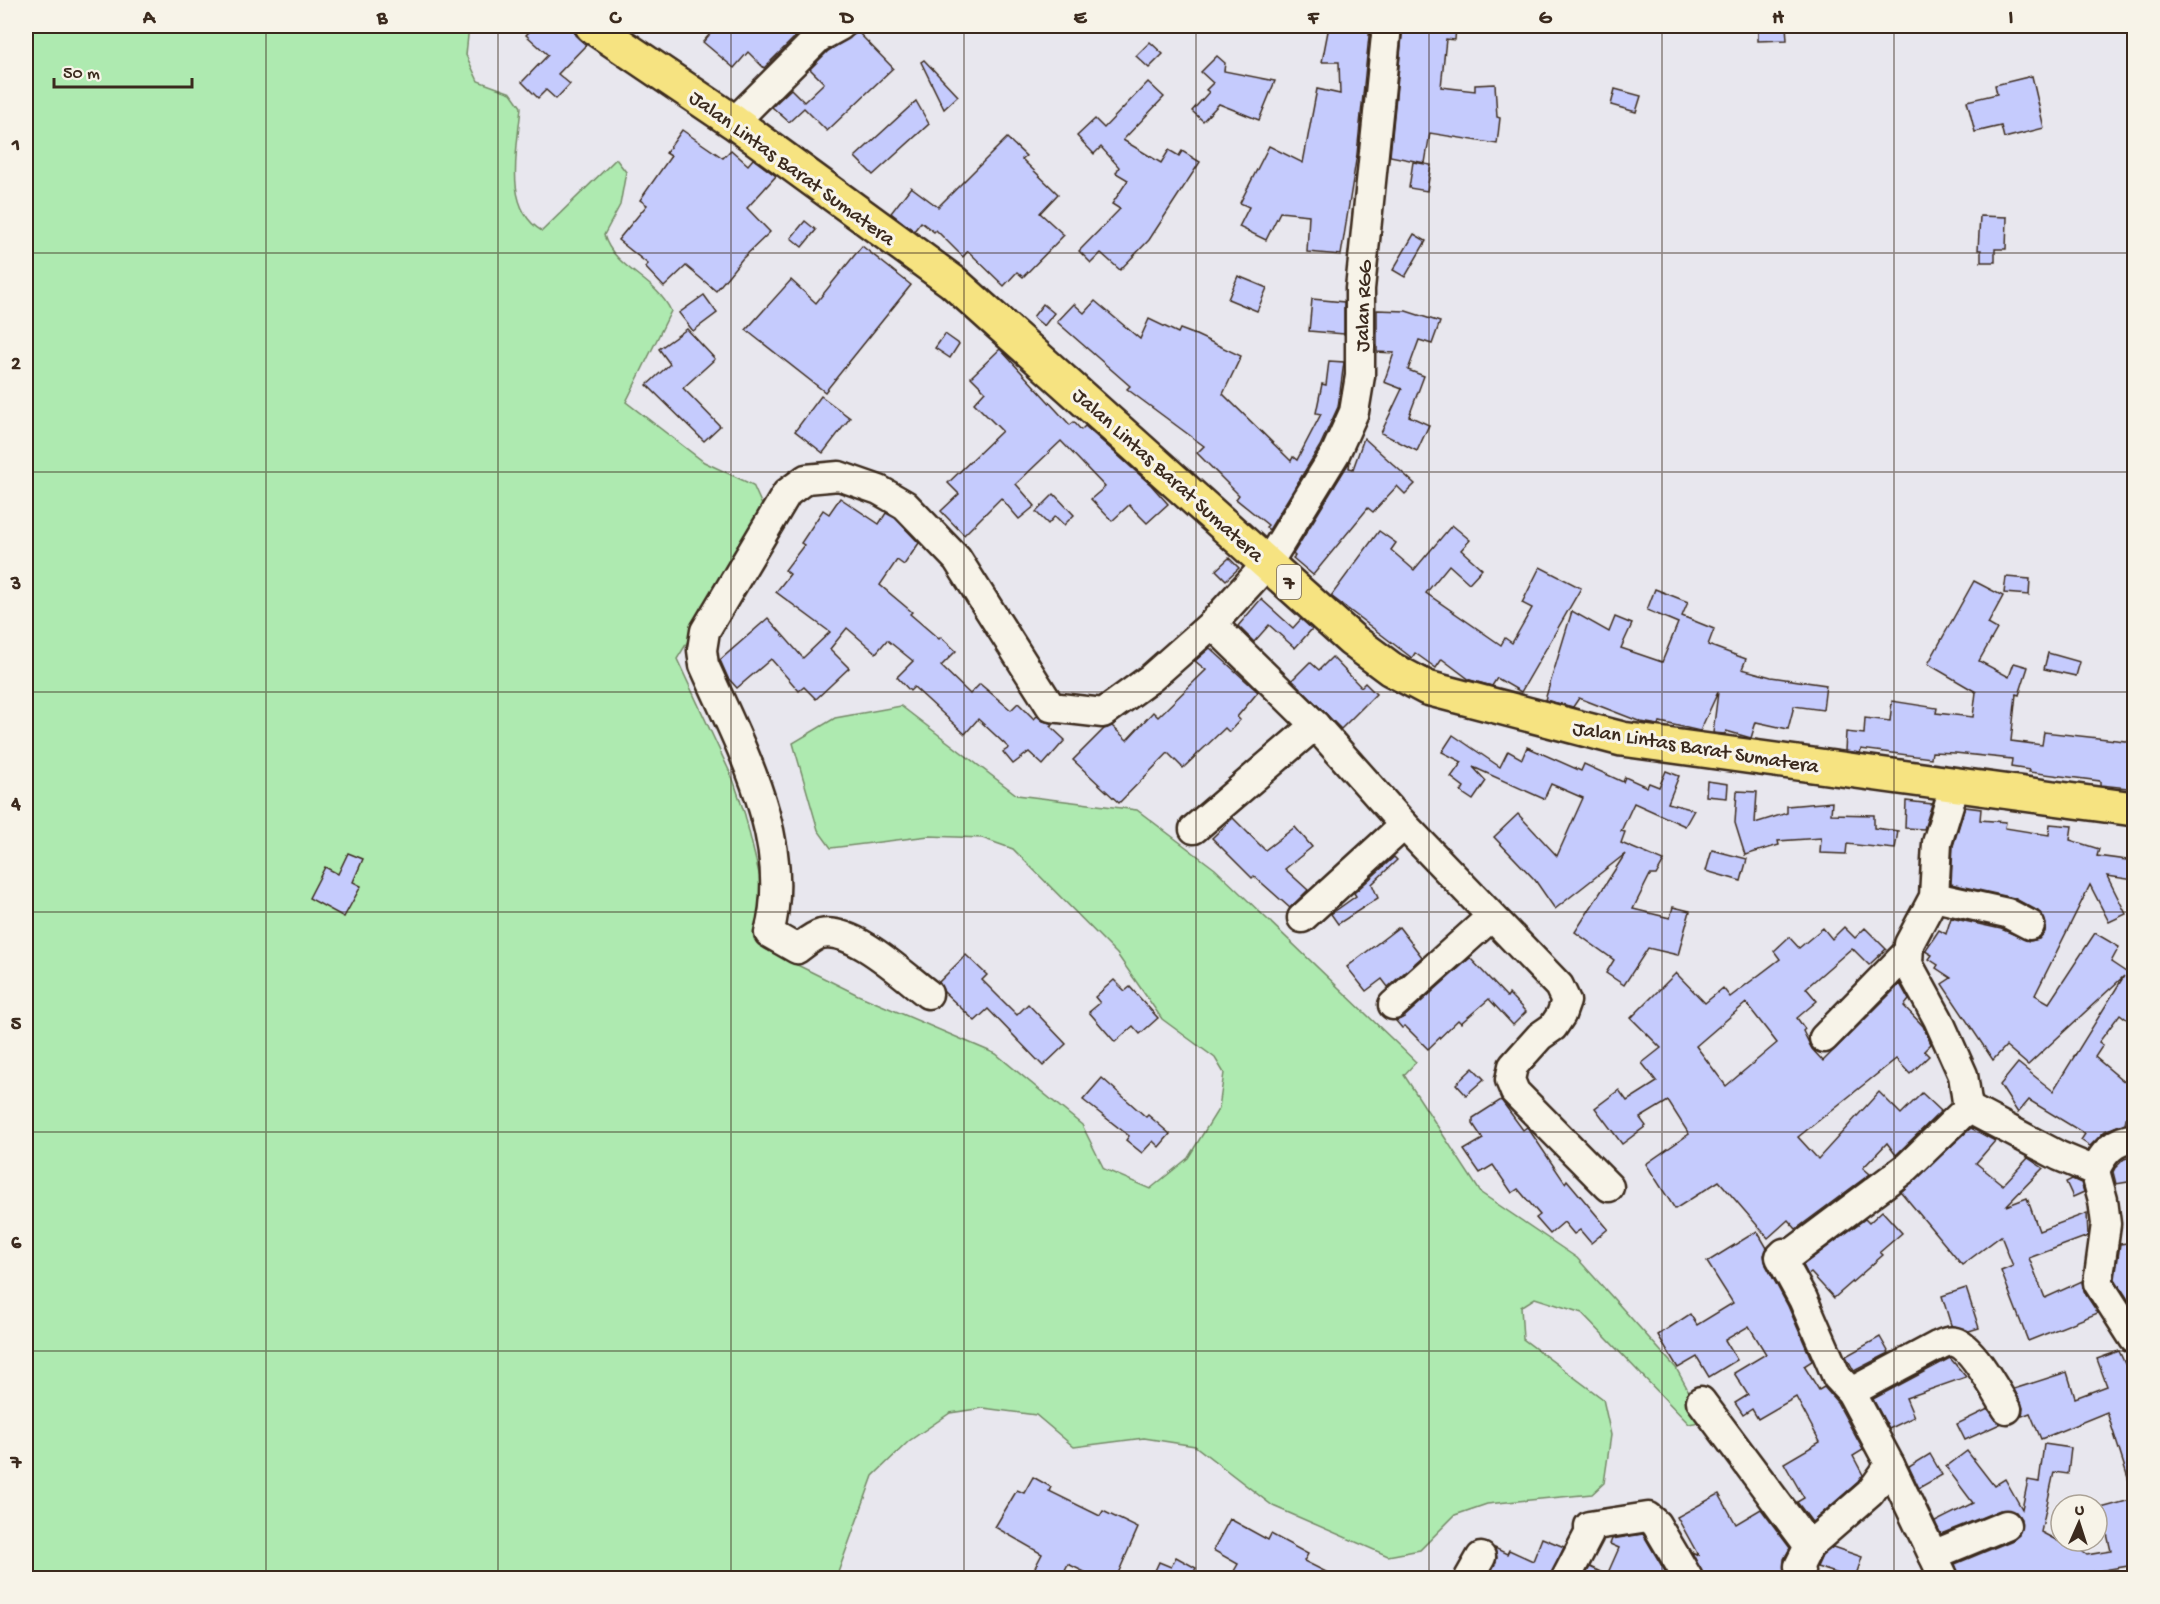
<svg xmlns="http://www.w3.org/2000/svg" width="2160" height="1604" font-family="'Gochi Hand',sans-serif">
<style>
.green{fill:#aeeab0;stroke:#748a67;stroke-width:1.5}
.building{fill:#c5cbfd;stroke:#3b2a1e;stroke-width:1.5;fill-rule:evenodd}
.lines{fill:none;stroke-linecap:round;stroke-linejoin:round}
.minor-casing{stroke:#3b2a1e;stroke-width:33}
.highway-casing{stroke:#3b2a1e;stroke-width:38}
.minor{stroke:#f7f3e8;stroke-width:28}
.highway{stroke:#f6e381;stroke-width:33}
.grid{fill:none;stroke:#3b2a1e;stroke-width:1.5;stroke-opacity:0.55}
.labels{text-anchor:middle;stroke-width:6;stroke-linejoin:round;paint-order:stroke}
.shield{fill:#f7f3e8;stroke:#73665b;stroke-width:1.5}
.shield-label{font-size:20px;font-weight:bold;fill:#3b2a1e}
.street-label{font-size:21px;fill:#3b2a1e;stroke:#f7f3e8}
.neatline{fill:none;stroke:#3b2a1e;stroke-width:2}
.grid-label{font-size:20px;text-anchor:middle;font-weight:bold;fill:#3b2a1e}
</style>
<rect width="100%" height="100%" fill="#e8e7ee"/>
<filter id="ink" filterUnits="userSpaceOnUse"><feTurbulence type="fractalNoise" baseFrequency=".0167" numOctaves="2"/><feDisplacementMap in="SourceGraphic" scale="12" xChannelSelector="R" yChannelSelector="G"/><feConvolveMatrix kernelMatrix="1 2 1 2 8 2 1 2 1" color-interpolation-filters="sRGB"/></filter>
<g filter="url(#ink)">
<path class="green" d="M26,26H469L466,55L478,81L511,93L521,107C518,146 502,208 542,231L616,159L626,172L620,205L604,235C614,269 656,278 671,311L626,402L704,462L753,485L766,514L677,659L733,779L745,815L768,911L765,949L858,995L996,1054L1082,1125L1104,1169L1150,1189L1188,1158L1219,1108L1224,1073L1215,1058L1162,1019L1117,954L1013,849L982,838L929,836L831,848L818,830L793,743L835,718L901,706L1017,795L1137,810L1215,869L1416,1062L1404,1075L1481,1193L1577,1258L1676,1368L1705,1421L1689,1424L1582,1313L1535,1298L1521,1307L1523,1339L1603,1399L1611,1435L1604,1483L1592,1494L1487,1504L1455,1515L1420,1550L1388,1556L1273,1506L1195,1446L1144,1438L1074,1447L1036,1415L983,1408L950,1413L909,1441L873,1476L836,1578H26Z"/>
<g class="building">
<polygon points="535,26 573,26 575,35 586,45 558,74 570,84 556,99 546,90 538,98 522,82 548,55 526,35"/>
<polygon points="717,26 783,26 795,37 764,68 748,52 734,68 703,42"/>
<polygon points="1329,26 1370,26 1357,154 1341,255 1307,252 1309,215 1280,212 1266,240 1239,227 1249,207 1240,203 1269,146 1303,163 1317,89 1340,94 1339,62 1322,62"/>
<polygon points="1403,26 1456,26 1455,40 1446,39 1441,87 1475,91 1475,85 1495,84 1497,117 1500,118 1497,144 1430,133 1425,163 1390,156"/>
<polygon points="1758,26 1786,26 1787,40 1758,41"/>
<polygon points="858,32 893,68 827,131 804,108 789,122 772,107 791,89 804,102 824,83 810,69 828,51"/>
<polygon points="1150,42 1163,54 1149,68 1136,56"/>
<polygon points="1217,56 1225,63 1224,71 1275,81 1259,120 1219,104 1203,121 1192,111 1209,92 1206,90 1213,83 1201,72"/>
<polygon points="924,60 958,96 944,109 921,62"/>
<polygon points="2032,76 2044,128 2004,138 2001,126 1975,132 1967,101 1997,94 1995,85"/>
<polygon points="1148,82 1164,97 1123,140 1161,163 1169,150 1179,156 1182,151 1200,162 1149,240 1120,270 1101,253 1091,263 1079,251 1120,209 1112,204 1128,180 1116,173 1119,167 1101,147 1094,154 1077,136 1095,119 1104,128"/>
<polygon points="1615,89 1641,96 1636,112 1611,105"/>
<polygon points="916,101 929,124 873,175 855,157"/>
<polygon points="682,130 723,158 731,150 748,165 753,159 776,176 747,208 770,232 742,259 716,291 686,266 664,287 645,267 648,264 618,240 647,205 640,200 671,156 666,153"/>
<polygon points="1007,138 1026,156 1022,159 1058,194 1040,213 1064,235 1023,277 1017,272 1004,286 968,251 963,257 936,230 934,232 921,222 914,231 891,213 911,187 938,207"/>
<polygon points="1413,162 1431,165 1427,191 1409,188"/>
<polygon points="1980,216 2007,217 2006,249 1995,249 1995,262 1981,262 1981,250 1978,250"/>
<polygon points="805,221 816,230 802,247 791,238"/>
<polygon points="1414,234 1426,241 1405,277 1393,270"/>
<polygon points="862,246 911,285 825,392 746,330 791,280 816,303"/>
<polygon points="1238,276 1267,288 1257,311 1228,299"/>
<polygon points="704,295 717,313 693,331 679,313"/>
<polygon points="1312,299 1344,302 1344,334 1309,331"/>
<polygon points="1095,301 1140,339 1149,319 1178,333 1180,329 1196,335 1241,356 1223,394 1291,461 1293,457 1297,460 1321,414 1316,413 1322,384 1326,385 1329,361 1344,362 1338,407 1320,446 1269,530 1266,527 1268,525 1236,499 1239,495 1197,453 1204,446 1127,389 1130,386 1057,322 1074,304 1084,313"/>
<polygon points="1043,304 1054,313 1044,326 1033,317"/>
<polygon points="1377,310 1406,311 1440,322 1432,344 1419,340 1408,370 1424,376 1409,416 1429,425 1417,451 1381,433 1402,389 1384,382 1394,353 1377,352"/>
<polygon points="687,329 715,359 683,388 720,426 704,441 647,385 670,364 659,349"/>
<polygon points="945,334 959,344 950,358 935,348"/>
<polygon points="1000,349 1070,425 1074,422 1081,430 1085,426 1151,485 1168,504 1147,523 1129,505 1112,521 1091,499 1105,487 1061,441 1016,484 1035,506 1019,519 1001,498 964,535 941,511 959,494 948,483 1002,431 974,403 985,391 971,377"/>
<polygon points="821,396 850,418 823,453 795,431"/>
<polygon points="1364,438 1415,484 1405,494 1397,486 1373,512 1368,508 1313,575 1293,558 1295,556 1293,554 1350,461 1349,468 1353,469"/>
<polygon points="1054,494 1074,515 1064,525 1055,516 1048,524 1036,512"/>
<polygon points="840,498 879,524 886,513 895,518 919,543 904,565 897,560 880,585 912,612 910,614 939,639 941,637 956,651 941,666 970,694 980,684 1011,710 1018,703 1034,719 1037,716 1043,721 1054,724 1051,727 1065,740 1043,765 1029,752 1013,764 1003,752 1009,748 978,719 965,734 914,687 910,691 897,677 913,661 887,640 876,653 847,628 830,649 849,668 816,699 804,687 799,691 771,659 737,688 728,678 720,660 768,618 803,658 830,632 776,592 790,574 785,570 804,545 801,543 823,510 829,514"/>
<polygon points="1452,525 1470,540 1461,550 1482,569 1469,583 1449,565 1426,593 1501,645 1505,638 1512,643 1532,608 1522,603 1540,567 1581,588 1521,692 1497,678 1492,686 1470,680 1442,659 1436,668 1415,653 1412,658 1331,596 1379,531 1396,543 1391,550 1414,570"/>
<polygon points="1229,558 1239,568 1226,580 1216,570"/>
<polygon points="2006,577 2030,579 2029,595 2004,593"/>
<polygon points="1974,581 2003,596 1988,624 1997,629 1979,661 2009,677 2014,663 2028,667 2019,695 2016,694 2011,741 2042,745 2044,732 2134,742 2133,774 2130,774 2128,788 2100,785 2100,781 2029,772 2030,770 2011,767 2012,759 1955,753 1932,752 1931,758 1861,749 1860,753 1845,751 1846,732 1864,734 1865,718 1890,721 1892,701 1937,708 1936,713 1973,717 1976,692 1928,664"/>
<polygon points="1655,589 1688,602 1682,616 1714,629 1708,645 1746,659 1742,669 1771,677 1826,685 1823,710 1794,706 1788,729 1756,722 1751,738 1726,731 1725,734 1713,733 1718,692 1700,731 1660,722 1659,725 1641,722 1579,698 1573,707 1545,700 1572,611 1609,632 1615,617 1632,624 1621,648 1662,662 1678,623 1647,610"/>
<polygon points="1261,599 1293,628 1301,619 1312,629 1295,648 1269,625 1254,642 1238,626"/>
<polygon points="1210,648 1258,692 1237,717 1240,720 1229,732 1225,728 1183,768 1168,753 1119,803 1073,760 1104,729 1112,726 1127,740 1153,712 1158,717 1206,670 1195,661"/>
<polygon points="2048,653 2080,662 2076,676 2044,669"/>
<polygon points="1332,657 1361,687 1365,683 1376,694 1341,729 1292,680 1310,662 1319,670"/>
<polygon points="1453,735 1500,767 1508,751 1522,759 1527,747 1581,771 1584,764 1623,782 1625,777 1647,787 1649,783 1659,787 1666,771 1679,776 1668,803 1694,810 1685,826 1634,803 1621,831 1625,832 1621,843 1664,861 1656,875 1650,875 1633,909 1670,918 1673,907 1690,911 1678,955 1648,948 1624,985 1606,973 1614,960 1575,932 1625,854 1555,909 1535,880 1494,837 1518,814 1557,856 1583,798 1551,784 1544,799 1473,767 1486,781 1473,800 1461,792 1464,787 1451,777 1462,762 1442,752"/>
<polygon points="1707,781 1728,784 1727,798 1706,796"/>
<polygon points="1737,791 1757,792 1755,823 1787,813 1787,806 1832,802 1831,814 1874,815 1874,828 1898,831 1895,849 1847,844 1846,854 1820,853 1821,838 1778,841 1779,845 1745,855 1735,823"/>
<polygon points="1906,801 1932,804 1924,829 1905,828"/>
<polygon points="1965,807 1981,809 1980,820 2006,822 2005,828 2049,835 2050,824 2072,826 2070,840 2099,849 2097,856 2134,861 2134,880 2107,876 2126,914 2109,922 2090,885 2035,995 2049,1003 2095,933 2119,947 2111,962 2126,972 2134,959 2134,1025 2120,1014 2099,1042 2103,1045 2095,1057 2133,1089 2125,1123 2105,1131 2090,1146 2081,1140 2085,1134 2029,1100 2018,1113 2000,1085 2018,1063 2053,1091 2124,976 2028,1065 2006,1046 1993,1060 1942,984 1951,978 1936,968 1938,965 1929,959 1932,955 1925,951 1939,930 1946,934 1951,918 2001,929 2030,941 2039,939 2045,932 2046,924 2038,911 2014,898 1951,884 1953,846"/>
<polygon points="1233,818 1265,850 1295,827 1312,847 1285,869 1308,890 1290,908 1254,876 1252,878 1212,838"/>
<polygon points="1712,850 1747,859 1741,881 1706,871"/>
<polygon points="348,853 363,859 353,882 361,886 344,917 309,898 325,867 338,874"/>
<polygon points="1394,857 1397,860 1372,884 1378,898 1338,924 1331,914 1356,896 1354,893"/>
<polygon points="1399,927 1422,957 1388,987 1382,979 1366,991 1347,967"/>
<path d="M1844,927L1855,938L1865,928L1886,949L1869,965L1852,948L1806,988L1817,1001L1797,1018L1805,1029L1803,1031L1812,1049L1823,1061L1900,984L1909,1000L1904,1006L1923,1026L1931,1044L1924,1051L1929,1056L1910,1074L1896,1059L1798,1137L1818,1159L1879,1092L1901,1114L1922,1093L1941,1111L1896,1155L1887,1143L1863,1168L1870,1174L1796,1229L1788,1220L1768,1238L1719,1181L1675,1209L1646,1164L1689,1134L1668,1101L1640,1118L1646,1126L1622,1144L1595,1108L1619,1090L1627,1101L1657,1082L1642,1063L1661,1048L1631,1018L1676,973L1705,1003L1723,988L1730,997L1780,959L1774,951L1789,937L1799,948L1823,928L1832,939ZM1746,1003L1777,1043L1726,1086L1696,1046Z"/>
<polygon points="966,955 987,975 982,980 1017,1015 1028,1004 1066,1044 1043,1066 988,1009 975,1021 944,992 939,982"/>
<polygon points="1470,958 1507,997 1509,994 1526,1012 1513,1025 1489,999 1461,1023 1458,1020 1428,1049 1405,1026 1402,1028 1396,1021 1404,1017"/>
<polygon points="1114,980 1125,991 1130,987 1158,1018 1140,1034 1133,1026 1115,1042 1089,1012 1100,1003 1095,997"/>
<polygon points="1473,1068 1484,1079 1466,1095 1456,1084"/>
<polygon points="1102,1078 1146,1117 1148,1115 1170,1134 1159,1147 1153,1141 1142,1153 1126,1140 1129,1136 1083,1100"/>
<polygon points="1501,1100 1523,1130 1527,1127 1530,1131 1565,1183 1567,1180 1608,1229 1591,1243 1580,1230 1574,1234 1564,1222 1550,1234 1536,1218 1540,1215 1518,1189 1512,1193 1493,1165 1480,1173 1464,1150 1483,1139 1473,1124 1473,1118"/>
<polygon points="1971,1128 1995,1141 1976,1163 2003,1185 2028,1158 2043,1168 2006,1206 2027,1198 2039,1231 2087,1213 2088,1236 2029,1258 2045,1298 2082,1281 2084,1292 2098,1313 2028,1341 2001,1271 2013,1266 2001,1236 1962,1265 1901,1192"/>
<polygon points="2134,1156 2134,1181 2116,1184 2113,1172 2115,1168 2124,1159"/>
<polygon points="2072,1179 2081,1183 2084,1192 2073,1197 2066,1182"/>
<polygon points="1882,1211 1902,1233 1880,1252 1883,1255 1834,1298 1811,1273 1808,1275 1803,1265 1865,1219 1869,1223"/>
<polygon points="1757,1231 1767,1248 1764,1255 1766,1265 1788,1306 1812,1361 1804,1366 1819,1390 1824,1387 1837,1402 1863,1450 1853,1456 1863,1475 1858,1482 1812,1522 1797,1502 1804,1498 1784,1463 1820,1442 1796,1397 1758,1419 1752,1409 1743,1415 1735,1403 1748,1395 1734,1373 1766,1354 1749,1326 1725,1340 1737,1360 1709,1377 1697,1357 1678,1368 1658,1335 1690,1314 1697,1325 1733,1303 1707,1262"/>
<polygon points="2134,1242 2134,1309 2115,1279 2120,1244"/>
<polygon points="1966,1288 1979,1328 1969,1331 1951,1325 1942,1296"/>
<polygon points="1880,1337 1889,1353 1854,1371 1846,1356"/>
<polygon points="2119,1351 2125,1364 2134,1361 2134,1483 2130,1484 2107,1412 2041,1439 2030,1413 2022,1416 2023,1408 2014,1389 2067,1372 2075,1398 2107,1386 2097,1359"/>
<polygon points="1950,1358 1966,1377 1906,1398 1914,1417 1889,1429 1873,1399"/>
<polygon points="1988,1409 2000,1424 1965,1440 1957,1424"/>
<polygon points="2044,1444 2071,1448 2068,1474 2054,1472 2041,1532 2073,1549 2075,1546 2087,1555 2111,1551 2101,1508 2134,1499 2134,1565 2092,1572 2087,1578 1960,1578 1955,1564 2013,1540 2019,1535 2021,1519 2016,1512 2000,1510 1941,1534 1935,1522 1973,1503 1946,1467 1967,1451 1994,1486 2005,1479 2022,1509 2028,1480 2039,1482"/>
<polygon points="1930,1454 1942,1475 1919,1488 1909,1467"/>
<polygon points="1033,1477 1051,1487 1049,1491 1100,1516 1103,1511 1138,1528 1116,1578 1097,1578 1068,1564 1061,1578 1044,1578 1032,1573 1042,1554 995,1527 1017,1490 1024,1493"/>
<polygon points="1719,1494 1736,1524 1761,1509 1790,1548 1784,1559 1784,1578 1704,1578 1692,1552 1698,1555 1677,1517"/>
<polygon points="1230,1519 1268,1540 1271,1534 1308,1554 1304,1561 1338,1578 1230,1578 1238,1564 1213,1550"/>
<polygon points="1643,1534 1669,1578 1584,1578 1590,1567 1607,1575 1619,1548 1610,1544 1612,1539"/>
<polygon points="1542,1538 1564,1547 1550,1578 1505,1578 1491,1572 1497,1558 1495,1548 1507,1554 1509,1550 1533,1561"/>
<polygon points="1833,1547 1862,1557 1855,1578 1838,1578 1839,1574 1817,1567 1822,1556"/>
<polygon points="1176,1557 1196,1568 1191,1577 1194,1578 1161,1578 1153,1575 1159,1562 1171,1567"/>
</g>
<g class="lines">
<defs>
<g id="minor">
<polyline points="734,122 818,38 840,26"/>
<polyline points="1212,624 1315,725 1404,825 1559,986 1566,1001 1561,1015 1553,1027 1540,1036 1513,1066 1510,1080 1515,1092 1609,1187"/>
<polyline points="1194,829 1315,725"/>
<polyline points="1934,897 2007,913 2030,925"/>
<polyline points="1302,918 1404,825"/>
<path d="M928,994C903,975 853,927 821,934C813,936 804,944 797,949L769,933C794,843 740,746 704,665L702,650L705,631L787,493L806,479L839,476L879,490L905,505L957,559L1051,707L1103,713L1151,678L1212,624L1268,563L1335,454L1354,412L1360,376V289L1387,26"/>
<polyline points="1393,1005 1491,917"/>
<polyline points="1824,1038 1908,952"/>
<polyline points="1968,1108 2059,1156 2095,1171 2103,1200 2106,1224 2098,1283 2134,1339"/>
<path d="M2095,1171C2102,1154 2115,1139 2134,1139"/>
<path d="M1851,1392L1937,1346C1942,1344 1948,1340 1955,1342C1973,1347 1997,1393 2007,1409"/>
<polyline points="1701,1401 1809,1546"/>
<polyline points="1890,1465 1944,1578"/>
<polyline points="1933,1555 2006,1525"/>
<polyline points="1469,1578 1481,1557"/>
<polyline points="1566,1578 1589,1534 1589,1526 1648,1517 1656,1524 1688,1578"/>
<polyline points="1801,1578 1799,1566 1809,1546 1870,1493 1890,1465 1851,1392 1837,1377 1803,1299 1780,1257 1784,1253 1791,1254 1907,1167 1968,1108 1963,1075 1938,1019 1908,964 1909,944 1934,897 1937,843 1955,785"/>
</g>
<polyline id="highway" points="592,26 734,122 953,282 1352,640 1391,669 1427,688 1622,739 2134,809"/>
</defs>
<use href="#minor" class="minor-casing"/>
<use href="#highway" class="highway-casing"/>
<use href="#minor" class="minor"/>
<use href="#highway" class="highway"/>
</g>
</g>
<path class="grid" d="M266,26V1578M498,26V1578M731,26V1578M964,26V1578M1196,26V1578M1429,26V1578M1662,26V1578M1894,26V1578M26,253H2134M26,472H2134M26,692H2134M26,912H2134M26,1132H2134M26,1351H2134"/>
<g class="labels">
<rect class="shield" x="1277" y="565" width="24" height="34" rx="4.5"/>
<g class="shield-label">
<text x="1289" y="589">7</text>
</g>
<g class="street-label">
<text transform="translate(793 167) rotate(36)" y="7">Jalan Lintas Barat Sumatera</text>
<text transform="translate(1362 306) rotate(-88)" y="7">Jalan RGG</text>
<text transform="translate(1169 474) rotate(42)" y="7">Jalan Lintas Barat Sumatera</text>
<text transform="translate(1696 746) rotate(9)" y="7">Jalan Lintas Barat Sumatera</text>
</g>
</g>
<rect width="2160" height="1604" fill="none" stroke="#f7f3e8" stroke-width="66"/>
<g transform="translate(2079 1523) rotate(3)"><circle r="28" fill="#f7f3e8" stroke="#aca397" stroke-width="1.5"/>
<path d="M0-4.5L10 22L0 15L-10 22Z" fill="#3b2a1e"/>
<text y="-9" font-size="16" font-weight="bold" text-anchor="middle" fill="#3b2a1e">U</text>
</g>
<path d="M54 78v9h138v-9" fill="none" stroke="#3b2a1e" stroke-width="3"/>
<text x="63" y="78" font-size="18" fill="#3b2a1e" stroke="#f7f3e8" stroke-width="4.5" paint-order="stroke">50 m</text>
<rect x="33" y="33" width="2094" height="1538" class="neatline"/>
<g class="grid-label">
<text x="149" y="23">A</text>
<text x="382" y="23">B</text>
<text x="615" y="23">C</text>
<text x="847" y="23">D</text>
<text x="1080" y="23">E</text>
<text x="1313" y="23">F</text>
<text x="1545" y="23">G</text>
<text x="1778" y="23">H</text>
<text x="2011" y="23">I</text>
<text x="16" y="150">1</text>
<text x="16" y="369">2</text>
<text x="16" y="589">3</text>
<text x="16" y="809">4</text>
<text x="16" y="1029">5</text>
<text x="16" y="1248">6</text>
<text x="16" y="1468">7</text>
</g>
</svg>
